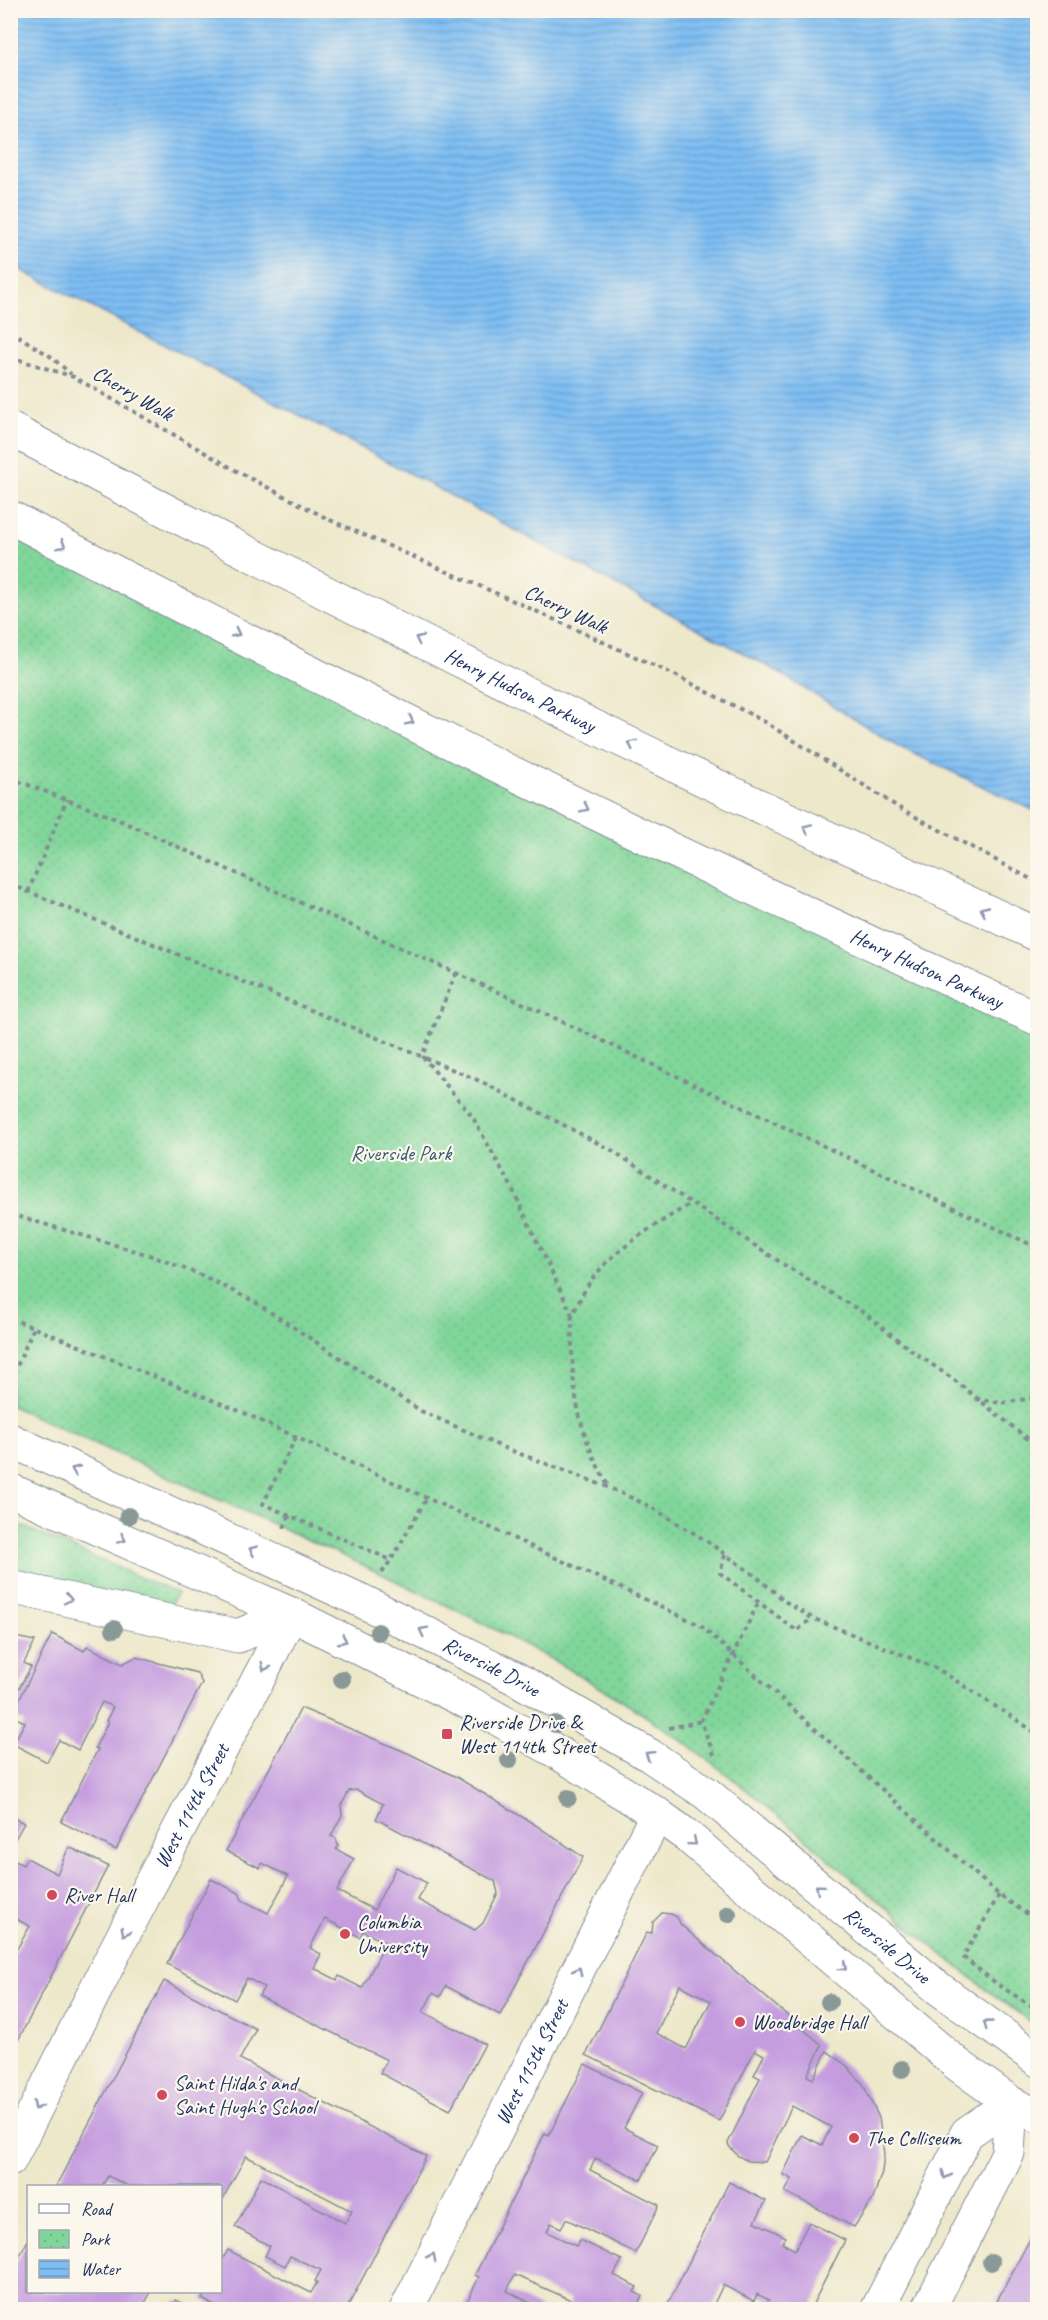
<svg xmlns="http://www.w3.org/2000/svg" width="1048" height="2320" font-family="Caveat,sans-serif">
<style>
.park{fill:url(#park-dots);stroke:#4e827c;stroke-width:1.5}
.water{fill:url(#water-rules);stroke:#4c76a8;stroke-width:1.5}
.building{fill:#c59ddf;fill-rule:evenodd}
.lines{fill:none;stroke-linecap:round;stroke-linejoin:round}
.minor-casing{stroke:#848c94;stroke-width:35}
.major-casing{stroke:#848c94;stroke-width:35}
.highway-casing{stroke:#848c94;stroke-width:35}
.path{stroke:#848c94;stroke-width:4;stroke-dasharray:4.5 4.5;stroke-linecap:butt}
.minor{stroke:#fff;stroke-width:33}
.major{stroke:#fff;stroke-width:33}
.highway{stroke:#fff;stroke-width:33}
.tree{fill:#889997}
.oneway{stroke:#8d97ae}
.poi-dot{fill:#d1495b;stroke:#fbf7ec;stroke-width:2}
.labels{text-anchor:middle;stroke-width:4.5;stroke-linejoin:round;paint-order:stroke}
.street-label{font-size:21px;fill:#1b2f5e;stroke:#fbf7ec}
.park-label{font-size:21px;fill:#34596d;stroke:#fbf7ec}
.poi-label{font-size:21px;fill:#1b2f5e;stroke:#fbf7ec;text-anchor:start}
</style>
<defs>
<pattern id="park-dots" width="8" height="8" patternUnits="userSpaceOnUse" patternTransform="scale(1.5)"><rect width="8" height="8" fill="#80d69a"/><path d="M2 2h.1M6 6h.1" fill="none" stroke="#6eb887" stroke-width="1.8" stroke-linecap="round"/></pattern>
<pattern id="water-rules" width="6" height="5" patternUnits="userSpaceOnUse" patternTransform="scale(1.5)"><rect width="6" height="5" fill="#7ebef3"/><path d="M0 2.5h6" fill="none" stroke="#669bc8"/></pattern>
</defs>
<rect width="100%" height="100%" fill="#fbf7ec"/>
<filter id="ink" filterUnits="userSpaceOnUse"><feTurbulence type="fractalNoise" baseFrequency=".0167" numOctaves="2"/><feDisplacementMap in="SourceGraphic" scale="12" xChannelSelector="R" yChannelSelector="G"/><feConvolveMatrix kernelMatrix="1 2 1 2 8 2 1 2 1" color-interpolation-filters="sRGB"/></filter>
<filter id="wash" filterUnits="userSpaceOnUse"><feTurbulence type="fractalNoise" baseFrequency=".008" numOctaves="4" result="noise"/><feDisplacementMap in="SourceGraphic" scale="24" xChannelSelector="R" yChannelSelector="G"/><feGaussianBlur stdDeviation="1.35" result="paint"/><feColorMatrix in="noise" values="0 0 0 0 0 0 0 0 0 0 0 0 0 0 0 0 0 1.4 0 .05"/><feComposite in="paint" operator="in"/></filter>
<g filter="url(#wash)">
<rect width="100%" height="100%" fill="#eee8cb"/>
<g class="park">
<path d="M11,517L1037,1019V2026C907,1937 798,1821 668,1731C565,1660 450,1606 337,1553C228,1503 119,1455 11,1406Z"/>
<polygon points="10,1521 177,1593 170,1606 11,1576"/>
</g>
<polygon class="water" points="10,11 1037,11 1037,812 900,747 773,669 351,442 11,265"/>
<g id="blocks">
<g class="building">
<polygon points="52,1634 84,1651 87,1646 122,1664 136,1657 197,1673 202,1683 116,1850 61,1822 98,1749 95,1748 108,1722 106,1721 113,1707 102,1702 78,1750 59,1740 47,1762 13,1744 25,1722 11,1716"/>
<polygon points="10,1636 35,1641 24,1663 31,1667 19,1688 10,1684"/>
<path d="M301,1708L410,1754L458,1778L537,1826L583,1857L500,2015L446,1986L440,1997L433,1993L423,2012L485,2044L450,2110L380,2073L387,2060L259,1996L264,1987L247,1978L235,2000L167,1964L211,1879L239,1893L242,1900L268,1913L288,1876L262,1863L260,1868L226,1851ZM357,1790L383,1804L376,1819L495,1881L498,1893L483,1923L475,1930L418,1900L427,1883L396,1867L374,1910L337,1891L354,1859L336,1849L338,1845L336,1838L331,1836L342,1815L341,1806L349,1791ZM325,1919L360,1937L363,1931L386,1943L362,1988L339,1976L337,1980L314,1968L321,1954L310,1948Z"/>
<polygon points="10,1816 24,1823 10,1848"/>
<polygon points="69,1847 108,1866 10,2056 10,1961 30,1926 10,1916 10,1858 23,1865 27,1858 57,1874"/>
<path d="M662,1913L671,1914L677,1917L681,1925L822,2045L807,2076L813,2079L827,2051L847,2066L863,2084L879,2118L884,2154L882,2172L873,2199L854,2227L785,2192L792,2179L783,2174L802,2135L822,2145L831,2127L792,2106L765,2162L748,2161L738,2156L729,2146L728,2143L760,2078L754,2075L764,2055L755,2050L719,2121L586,2055L647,1932L652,1933L653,1922ZM680,1985L711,2001L686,2049L656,2033Z"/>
<polygon points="164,1981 256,2029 240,2059 426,2156 346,2310 222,2310 202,2299 206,2292 220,2292 220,2264 228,2250 311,2293 317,2282 315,2281 321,2270 290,2256 285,2266 265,2256 270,2246 235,2227 261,2177 345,2223 352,2211 246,2156 220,2204 220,2186 128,2186 108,2176 102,2186 56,2186"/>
<polygon points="585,2064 642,2093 624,2128 658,2145 641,2180 596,2158 590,2170 659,2205 636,2253 566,2219 561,2228 551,2223 547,2232 576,2246 580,2240 622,2260 614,2275 637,2287 634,2292 642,2296 635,2310 615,2301 611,2310 567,2310 571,2300 515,2275 507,2291 544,2310 463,2310 479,2277 475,2275 545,2133 549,2135"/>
<polygon points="729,2182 766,2201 755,2222 786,2237 782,2243 795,2250 809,2222 845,2240 810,2310 764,2310 769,2300 757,2294 754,2301 723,2285 711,2310 665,2310"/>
<polygon points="1038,2224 1038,2310 995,2310 999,2297"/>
<polygon points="28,2240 28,2292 151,2292 141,2310 52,2310 41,2304 38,2310 10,2310 10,2274"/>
<polygon points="176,2300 195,2310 171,2310"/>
</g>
</g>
</g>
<g filter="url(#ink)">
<use href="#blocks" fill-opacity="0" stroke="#848c94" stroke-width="1.5"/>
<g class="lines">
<defs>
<g id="minor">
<polyline points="10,1587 238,1636 291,1614"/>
<path id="s1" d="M10,2160L117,1947L263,1670L291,1614"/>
<path id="s2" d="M406,2310L657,1814"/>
<polyline points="877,2310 967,2133 1011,2103"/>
<polyline points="928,2310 1008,2153 1011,2103"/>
</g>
<g id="major">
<path id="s3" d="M10,1440L362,1601L515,1678L649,1755L706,1793L938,1988L1038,2060"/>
<polyline points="10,1490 291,1614 471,1704 552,1749 657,1814 686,1835 957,2064 1011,2103 1038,2116"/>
</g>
<g id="highway">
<path id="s4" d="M10,429C251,556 494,680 740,797C839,843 938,889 1038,935"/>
<path id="s5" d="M10,517C347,696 690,863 1038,1019"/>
</g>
</defs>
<use href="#minor" class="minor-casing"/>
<use href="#major" class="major-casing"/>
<use href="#highway" class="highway-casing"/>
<g class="path">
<polyline points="10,331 50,356 71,374"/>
<polyline points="10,357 74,377 242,474 330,520 525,606 677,676 765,722 901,809 1038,883"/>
<polyline points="10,778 119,820 544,1013 1038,1248"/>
<polyline points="10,884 480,1081 613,1151 786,1266 864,1313 911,1350 953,1379 1038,1447"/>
<polyline points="28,892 67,799"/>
<path d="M456,973L422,1056L472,1116L511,1186L572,1315C579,1303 584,1289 593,1278C618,1246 657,1224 692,1203"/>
<polyline points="10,1214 149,1255 201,1275 255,1302 421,1411 502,1447 610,1488 651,1507 705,1540 757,1577 786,1602 812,1618 938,1669 1038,1734"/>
<path d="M572,1315C571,1382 574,1427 609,1487"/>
<polyline points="10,1318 242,1412 700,1625 999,1895 1038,1921"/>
<polyline points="10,1382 34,1327"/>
<polyline points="976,1399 1002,1403 1038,1397"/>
<polyline points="296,1437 263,1504 391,1560 427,1498"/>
<polyline points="284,1528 290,1515"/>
<polyline points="725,1555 720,1573 797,1631 812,1618"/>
<polyline points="382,1573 391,1560"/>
<polyline points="669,1728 701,1721"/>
<polyline points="714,1755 701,1721 759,1601"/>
<polyline points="999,1895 963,1957 997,1984 1038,2010"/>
</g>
<use href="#minor" class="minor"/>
<use href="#major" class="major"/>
<use href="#highway" class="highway"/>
</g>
<g class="tree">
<circle cx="128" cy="1516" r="9"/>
<circle cx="114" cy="1629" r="9"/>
<circle cx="378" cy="1632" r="9"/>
<circle cx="342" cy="1679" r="9"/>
<circle cx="555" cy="1724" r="9"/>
<circle cx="509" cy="1760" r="9"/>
<circle cx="568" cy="1798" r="9"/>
<circle cx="728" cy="1914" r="9"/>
<circle cx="829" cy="2002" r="9"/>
<circle cx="902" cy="2069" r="9"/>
<circle cx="991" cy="2262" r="9"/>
</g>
<defs><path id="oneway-chevron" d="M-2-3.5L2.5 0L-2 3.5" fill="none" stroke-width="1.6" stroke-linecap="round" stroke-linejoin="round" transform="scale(1.5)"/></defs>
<g class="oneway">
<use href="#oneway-chevron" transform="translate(62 545) rotate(28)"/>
<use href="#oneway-chevron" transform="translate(236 633) rotate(27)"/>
<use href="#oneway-chevron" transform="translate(419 639) rotate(-153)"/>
<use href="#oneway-chevron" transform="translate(410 721) rotate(27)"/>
<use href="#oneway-chevron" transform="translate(632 744) rotate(-154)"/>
<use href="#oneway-chevron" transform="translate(585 808) rotate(26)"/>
<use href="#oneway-chevron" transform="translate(807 828) rotate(-155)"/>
<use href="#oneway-chevron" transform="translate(984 910) rotate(-155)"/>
<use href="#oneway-chevron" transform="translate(75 1470) rotate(-156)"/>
<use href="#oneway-chevron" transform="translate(122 1539) rotate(24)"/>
<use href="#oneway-chevron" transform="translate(253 1550) rotate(-156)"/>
<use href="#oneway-chevron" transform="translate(68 1599) rotate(12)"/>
<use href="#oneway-chevron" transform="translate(423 1631) rotate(-153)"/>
<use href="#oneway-chevron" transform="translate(343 1640) rotate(26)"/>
<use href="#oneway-chevron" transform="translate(265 1667) rotate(117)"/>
<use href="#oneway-chevron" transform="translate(649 1755) rotate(-148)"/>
<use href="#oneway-chevron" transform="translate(693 1842) rotate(40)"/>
<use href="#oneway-chevron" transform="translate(819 1888) rotate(-140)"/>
<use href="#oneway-chevron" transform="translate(125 1932) rotate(117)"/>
<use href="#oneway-chevron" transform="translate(843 1967) rotate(40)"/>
<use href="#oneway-chevron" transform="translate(578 1971) rotate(-63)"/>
<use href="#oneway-chevron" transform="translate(987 2024) rotate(-144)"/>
<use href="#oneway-chevron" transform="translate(37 2106) rotate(117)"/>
<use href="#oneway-chevron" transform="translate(946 2175) rotate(117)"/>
<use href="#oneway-chevron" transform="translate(432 2257) rotate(-63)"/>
</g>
</g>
<g class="poi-dot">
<rect x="441" y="1728" width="12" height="12" rx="3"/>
<circle cx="52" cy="1895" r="6"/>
<circle cx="345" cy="1934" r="6"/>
<circle cx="740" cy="2022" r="6"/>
<circle cx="162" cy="2095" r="6"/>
<circle cx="854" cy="2138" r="6"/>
</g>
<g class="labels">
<g class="street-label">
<text transform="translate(133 393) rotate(30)" y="7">Cherry Walk</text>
<text transform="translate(566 609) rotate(25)" y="7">Cherry Walk</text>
<text dy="7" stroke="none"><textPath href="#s4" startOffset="573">Henry Hudson Parkway</textPath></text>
<text dy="7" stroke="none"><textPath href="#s5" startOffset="1022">Henry Hudson Parkway</textPath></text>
<text dy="7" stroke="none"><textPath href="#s3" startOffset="532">Riverside Drive</textPath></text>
<text dy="7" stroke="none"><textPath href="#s1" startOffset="398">West 114th Street</textPath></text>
<text dy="7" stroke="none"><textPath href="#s3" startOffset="1018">Riverside Drive</textPath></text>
<text dy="7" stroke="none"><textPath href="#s2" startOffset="278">West 115th Street</textPath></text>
</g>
<g class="park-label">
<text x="401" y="1160">Riverside Park</text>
</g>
<g class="poi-label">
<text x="459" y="1729">Riverside Drive &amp;<tspan x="459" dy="24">West 114th Street</tspan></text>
<text x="64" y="1902">River Hall</text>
<text x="357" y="1929">Columbia<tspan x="357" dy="24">University</tspan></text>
<text x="752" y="2029">Woodbridge Hall</text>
<text x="174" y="2090">Saint Hilda's and<tspan x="174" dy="24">Saint Hugh's School</tspan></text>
<text x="866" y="2145">The Colliseum</text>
</g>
</g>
<rect width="1048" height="2320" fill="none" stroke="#fbf7ec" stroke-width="36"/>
<rect x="27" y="2185" width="195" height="108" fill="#fbf7ec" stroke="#a1a7b3" stroke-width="1.5"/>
<rect x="39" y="2204" width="30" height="9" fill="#ffffff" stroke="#a1a7b3" stroke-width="1.5"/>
<text x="81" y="2215" font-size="18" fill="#1b2f5e">Road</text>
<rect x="39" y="2230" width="30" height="18" fill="url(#park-dots)" stroke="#a1a7b3" stroke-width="1.5"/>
<text x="81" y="2245" font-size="18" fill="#1b2f5e">Park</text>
<rect x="39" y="2260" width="30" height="18" fill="url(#water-rules)" stroke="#a1a7b3" stroke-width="1.5"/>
<text x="81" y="2275" font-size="18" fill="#1b2f5e">Water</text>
</svg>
